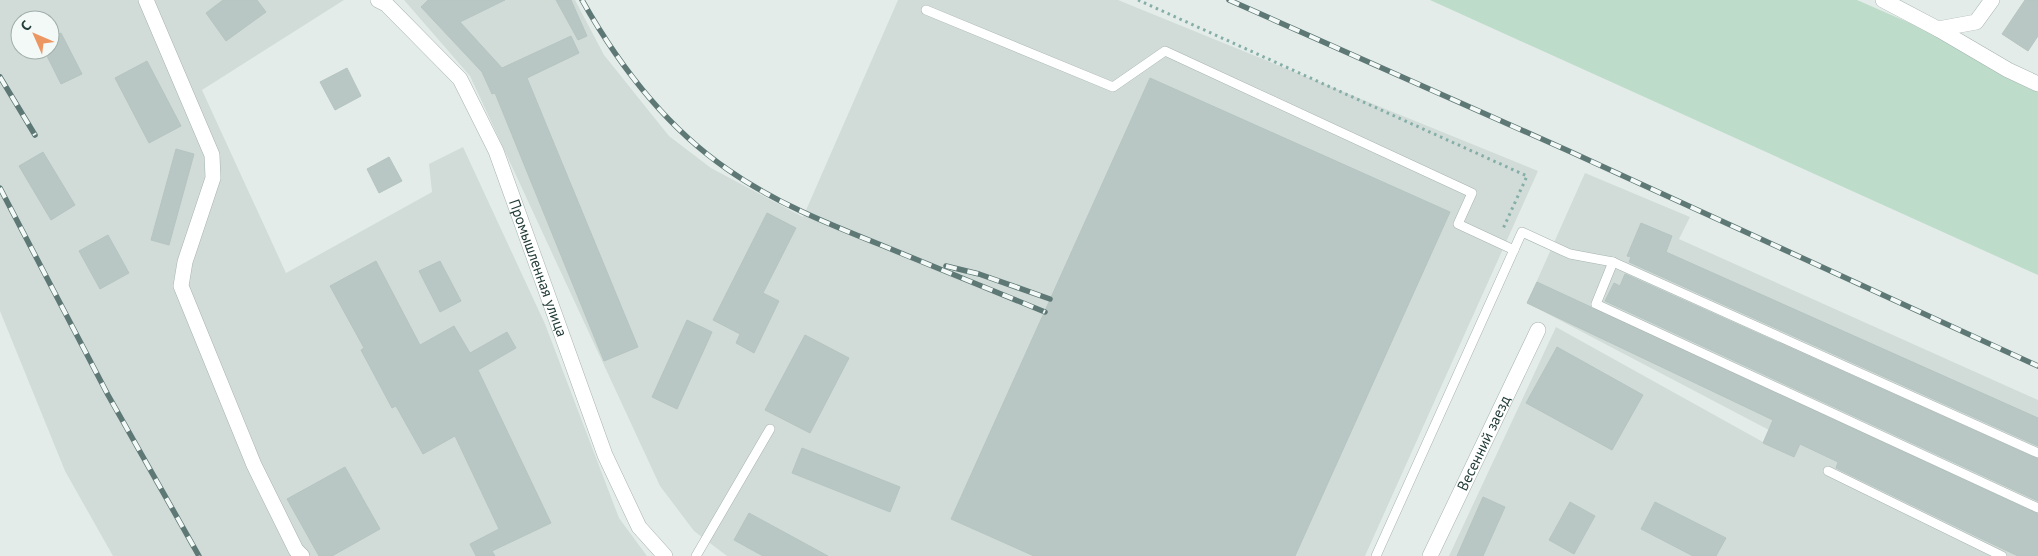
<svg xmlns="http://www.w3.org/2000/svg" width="2038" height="556" font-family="'PT Sans',sans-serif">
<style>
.built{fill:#d1dcd8;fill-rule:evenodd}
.green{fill:#bddcca}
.building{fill:#b8c7c3;stroke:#b5c5c1}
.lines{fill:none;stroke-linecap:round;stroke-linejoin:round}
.lane-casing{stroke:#a6b4b1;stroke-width:10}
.street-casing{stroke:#a6b4b1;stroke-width:16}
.path{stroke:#85aea7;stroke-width:3;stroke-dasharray:2.5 4;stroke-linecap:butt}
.lane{stroke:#fff;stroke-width:9}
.street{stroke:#fff;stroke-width:15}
.rail-casing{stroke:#5e7875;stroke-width:5.5}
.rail{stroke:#f3f9f7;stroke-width:4;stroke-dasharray:11;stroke-linecap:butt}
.labels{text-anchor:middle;stroke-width:4;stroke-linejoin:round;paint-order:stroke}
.street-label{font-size:15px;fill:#233d39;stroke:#f3f9f7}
</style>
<rect width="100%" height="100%" fill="#e3ece9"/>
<g class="built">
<path d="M0,0H344L202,90L286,273L432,192L429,164L463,147L545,324L619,518L647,556H113L65,471L0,311ZM20,20H50V50H20Z"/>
<polygon points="404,0 575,0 604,55 669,136 711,168 803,217 898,0 1118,0 1538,171 1365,556 727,556 694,531 660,486 470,76"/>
<polygon points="1585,173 1690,217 1679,239 2038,400 2038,556 1449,556 1556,327 1763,442 1769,430 1527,303"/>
</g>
<polygon class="green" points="1430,0 1857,0 2038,79 2038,275"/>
<g class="building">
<polygon points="223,0 257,0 266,12 226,41 206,13"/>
<polygon points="428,0 505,0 460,22 502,68 571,36 579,53 527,78 638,347 604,361 495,93 492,94 482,72 421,7"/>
<polygon points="556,0 571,0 587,36 578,40"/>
<polygon points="2025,0 2038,0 2038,36 2028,51 2002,34"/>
<polygon points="61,33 82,74 61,84 44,50 50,50 50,38"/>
<polygon points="147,61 181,126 149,143 115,78"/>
<polygon points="347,68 361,96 335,110 320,82"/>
<polygon points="1150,78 1450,212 1295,556 1034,556 951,519"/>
<polygon points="176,149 194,154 169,245 151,240"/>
<polygon points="43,152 75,205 51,220 19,166"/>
<polygon points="389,157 402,181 379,193 367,169"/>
<polygon points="767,213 796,228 763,293 779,301 754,353 736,343 740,334 713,320"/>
<polygon points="1641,223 1672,236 1666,252 2038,418 2038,446 1629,262 1631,257 1627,256"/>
<polygon points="108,235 129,273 100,289 79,251"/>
<polygon points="376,261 420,345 454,326 470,353 507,332 516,348 478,370 551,523 492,551 495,556 476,556 470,544 499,529 455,436 423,454 396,406 392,408 361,350 364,348 330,286"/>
<polygon points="440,261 461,301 440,312 419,271"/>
<polygon points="1625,274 2038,459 2038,501 1605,301 1614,283 1620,286"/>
<polygon points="1537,282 2038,514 2038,556 2018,556 1982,539 1836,468 1838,462 1800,444 1794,457 1763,443 1773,420 1527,303"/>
<polygon points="687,320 712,332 677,409 652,397"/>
<polygon points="805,335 849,358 810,433 765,410"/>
<polygon points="1557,347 1643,395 1612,450 1526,403"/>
<polygon points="802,448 900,487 890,512 792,473"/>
<polygon points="345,467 380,529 332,556 319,556 287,499"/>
<polygon points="1483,497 1505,507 1483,556 1457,556"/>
<polygon points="1570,502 1595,516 1574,554 1549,540"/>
<polygon points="1655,502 1726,538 1716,556 1693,556 1641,529"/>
<polygon points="749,513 828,556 763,556 734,540"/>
</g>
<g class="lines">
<defs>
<g id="lane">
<polyline points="926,10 1113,87 1165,51 1472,193 1458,224 1514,250"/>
<polyline points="1613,262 1596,304 2038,508"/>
<polyline points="1828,471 2002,556"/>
<polyline points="696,556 770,429"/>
<polyline points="1376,556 1522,232 1570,254 1613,262 2038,453"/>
</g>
<g id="street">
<polyline points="146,0 212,155 213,178 185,262 181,286 254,465 296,550 302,556"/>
<path id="s1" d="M378,0L386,4L460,79L496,151L605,455L639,527L665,556"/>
<polyline points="1883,0 1938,29 1976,22 1992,0"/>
<polyline points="1938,29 2008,70 2038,84"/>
<path id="s2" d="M1430,556L1538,330"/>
</g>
</defs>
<use href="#lane" class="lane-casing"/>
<use href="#street" class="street-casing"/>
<polyline class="path" points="1138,0 1527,176 1502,231"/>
<use href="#lane" class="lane"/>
<use href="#street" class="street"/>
<defs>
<g id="rail">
<path d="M582,0C618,64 666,127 727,169C775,203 831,225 886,247C939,269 992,290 1045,312"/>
<polyline points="1229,0 1571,152 2038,366"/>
<polyline points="0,77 35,135"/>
<polyline points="0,188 108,395 199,556"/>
<polyline points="946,266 979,274 1050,299"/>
</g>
</defs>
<use href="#rail" class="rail-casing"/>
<use href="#rail" class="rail"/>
</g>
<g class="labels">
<g class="street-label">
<text dy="5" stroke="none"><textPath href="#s1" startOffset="319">Промышленная улица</textPath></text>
<text dy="5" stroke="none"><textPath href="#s2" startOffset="125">Весенний заезд</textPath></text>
</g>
</g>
<g transform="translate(35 35) rotate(315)"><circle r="24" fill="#f3f9f7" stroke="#a0aeab"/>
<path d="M0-4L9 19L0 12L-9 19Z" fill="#ec9661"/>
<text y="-8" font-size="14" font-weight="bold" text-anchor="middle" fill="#233d39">С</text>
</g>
</svg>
